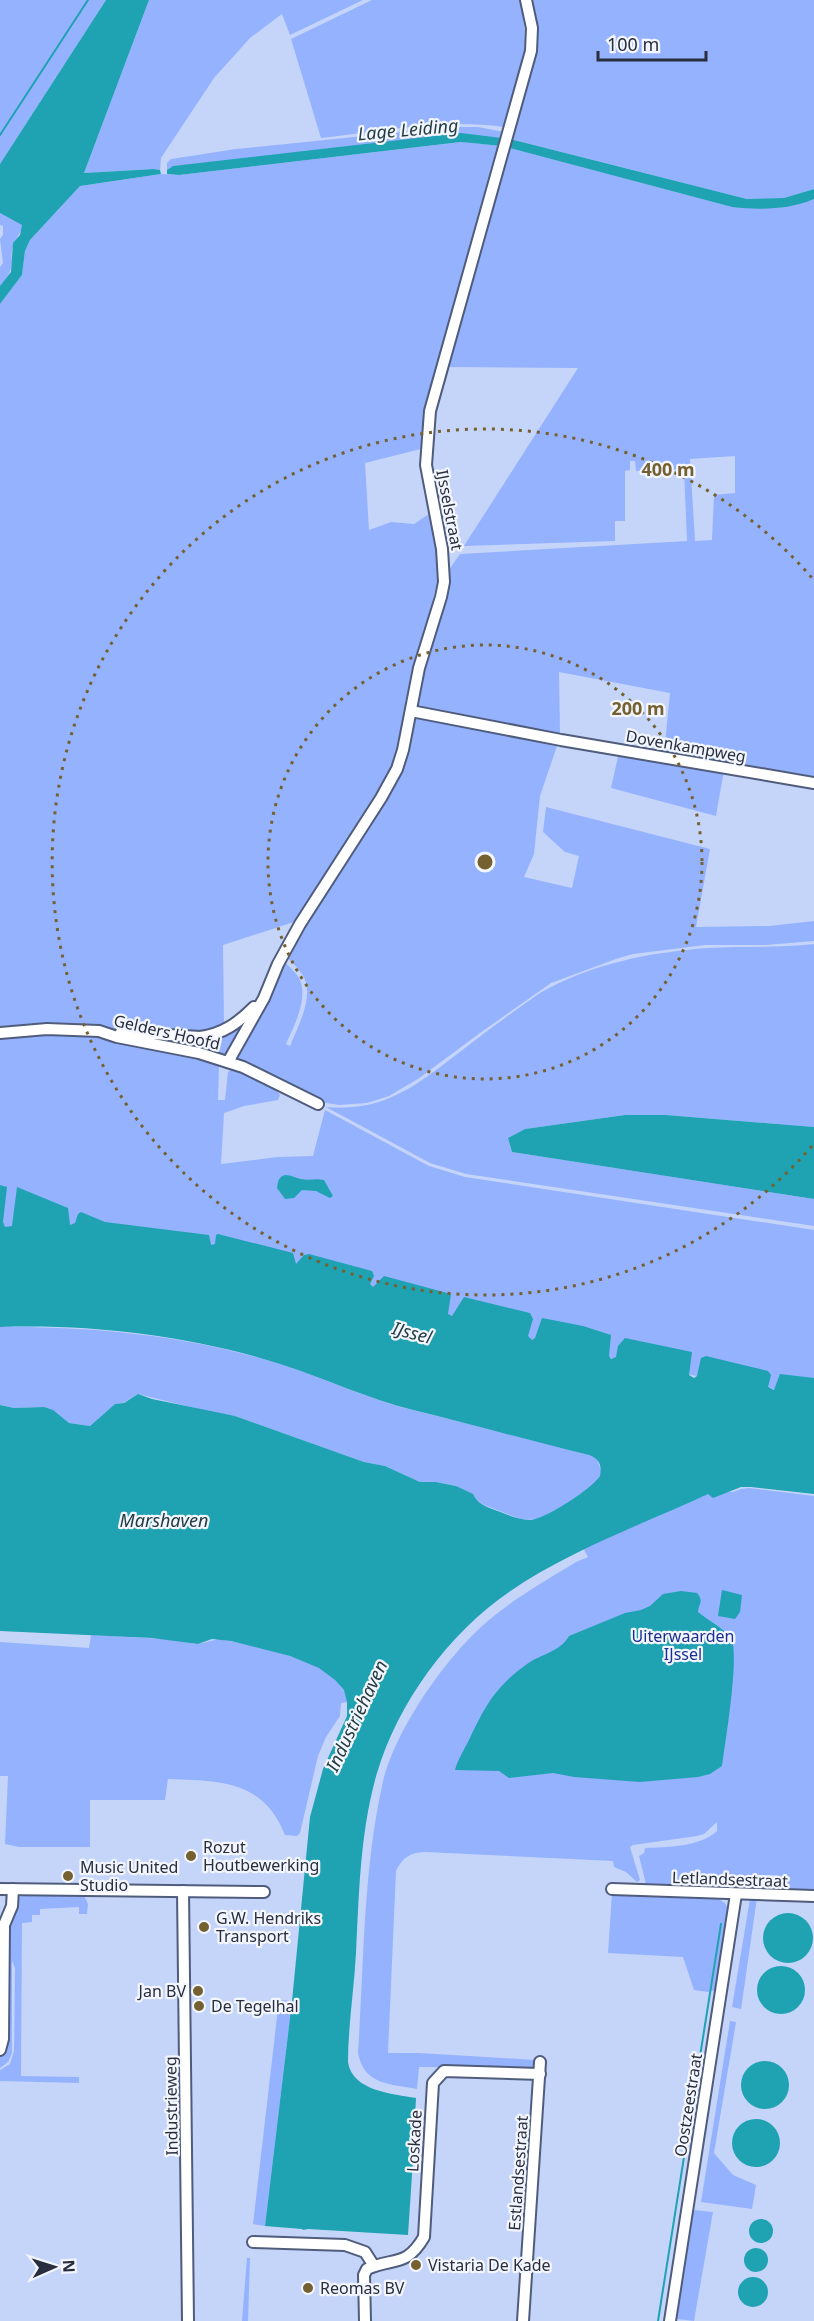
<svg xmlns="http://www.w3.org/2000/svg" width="814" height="2321" font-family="'Noto Sans',sans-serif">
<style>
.green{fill:#95b2fe;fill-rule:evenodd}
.water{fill:#1fa2b1}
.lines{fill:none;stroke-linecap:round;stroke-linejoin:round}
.stream{stroke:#1fa2b1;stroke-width:2}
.minor-casing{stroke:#4f5c7c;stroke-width:14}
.minor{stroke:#fff;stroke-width:10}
.ring{fill:none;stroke:#756130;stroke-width:3;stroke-dasharray:3 6}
.poi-dot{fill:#756130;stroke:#f3f6fe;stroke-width:2}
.labels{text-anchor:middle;stroke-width:4.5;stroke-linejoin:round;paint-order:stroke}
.street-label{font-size:16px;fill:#282e3d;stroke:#f3f6fe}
.park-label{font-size:16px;fill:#1a2f91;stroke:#f3f6fe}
.poi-label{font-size:16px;fill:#282e3d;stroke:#f3f6fe;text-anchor:start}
.water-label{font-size:18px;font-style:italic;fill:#223c40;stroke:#f3f6fe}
.centre{fill:#756130;stroke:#f3f6fe;stroke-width:3}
.ring-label{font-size:18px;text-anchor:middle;font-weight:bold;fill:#756130;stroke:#f3f6fe;stroke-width:4.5;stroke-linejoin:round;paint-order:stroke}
</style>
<rect width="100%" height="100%" fill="#c5d5fa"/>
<g class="green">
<polygon points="0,0 106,0 0,164"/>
<polygon points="149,0 363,0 290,35 282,14 250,38 214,78 161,158 160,170 154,169 84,173"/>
<path d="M372,0H519C533,47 519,80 507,125L503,127C442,118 381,132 321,138L291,39Z"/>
<polygon points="527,0 814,0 814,189 784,198 747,199 510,139 531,61"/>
<polygon points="452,127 478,127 504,132 504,138 174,166 167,170 167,163 171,159 236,149"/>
<polygon points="462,142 502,146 425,415 421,449 365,463 369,530 391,522 414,524 429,514 437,549 438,579 405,709 397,750 391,769 297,921 223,945 224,1026 200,1033 72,1026 0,1030 0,304 22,275 25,251 30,240 80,186 161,174 179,175"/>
<path d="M507,147L732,207L778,208L814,199V781L664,754L670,693L559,672L560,734L419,708L415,701L448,571L460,554L687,541L684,469L636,471L635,461H630V470L625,471V521H615V541L464,546L578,368L448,367ZM735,456V493L714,495L712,540L695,541L690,459Z"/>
<path d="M0,213L23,225C21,232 18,235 15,242C6,259 20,265 0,286V267L3,263L0,239L3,235V226L0,225Z"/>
<path d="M418,717L559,740L540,796L534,854L524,877L572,888L579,856L565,852L543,832L546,807L710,849L696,927L769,926L814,921V941L766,945H705L633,954L616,959L551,983L480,1033L418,1079L389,1096L367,1103L339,1105L320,1102L235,1060L236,1050L284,961C289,967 297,973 300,980C308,1000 294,1026 286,1044L290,1046C298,1026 316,994 302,974C298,968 291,962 286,956L360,837L413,723Z"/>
<polygon points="619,752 724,770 716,816 611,788"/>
<path d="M814,944V1127L666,1115H625L525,1129L508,1138L512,1152L814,1199V1226L466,1174L430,1163L326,1107C389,1113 422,1080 469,1045C492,1027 516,1010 540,993C590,964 651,952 708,948C743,946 778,948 814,944Z"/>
<polygon points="254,1010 228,1053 223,1055 117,1034 204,1039"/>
<polygon points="82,1032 214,1061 219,1066 218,1100 225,1100 228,1072 234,1068 271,1082 280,1095 278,1100 244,1106 224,1113 221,1164 278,1157 313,1156 325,1110 429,1166 465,1177 814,1230 814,1396 691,1375 0,1229 0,1036"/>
<path d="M0,1327C95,1326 192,1336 283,1365C327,1379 368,1399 412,1410C471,1424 530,1440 589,1455L597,1458L603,1476L733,1492L741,1489L749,1488L814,1496V1891L778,1889L777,1875H757L756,1889H700V1876H685L684,1888L646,1884L639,1856L644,1853L645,1848C667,1847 700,1847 717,1831V1822L704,1834L697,1836L633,1845L630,1847L640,1880L637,1882L626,1872L614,1867L613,1861L426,1852C412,1852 402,1857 396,1871L388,2053H419L535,2060L532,2068L419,2067L417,2089C390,2084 364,2085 358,2053C364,1964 363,1873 382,1786C393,1732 447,1655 489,1620C516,1597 547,1580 576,1562L588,1557L561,1507L537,1520L520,1519L484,1505L456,1486L436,1482H420L385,1466L364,1462L235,1416L210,1412L138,1394L123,1403L115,1404L90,1426L69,1423L44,1407L14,1408L0,1405Z"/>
<path d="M91,1635L165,1639L198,1644L219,1639L250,1645L290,1656L320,1668L335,1680L344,1690L348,1702L341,1703L340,1716L326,1737L318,1756L300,1833L297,1836L285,1835C263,1779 218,1781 168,1779L165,1800H90V1847H19L5,1844L8,1776H0V1642L89,1648Z"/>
<polygon points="39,1893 83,1893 88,1904 87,1914 79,1914 79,1907 40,1909 40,1915 32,1915 32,1922 22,1923 21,2076 79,2077 79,2083 0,2081 0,2070 10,2064 14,2051 15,1968 12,1961 12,2053 8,2062 0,2068 0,2056 3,2053 7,1933 17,1897"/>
<polygon points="612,1893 717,1898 725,1903 729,1912 716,1990 708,1992 694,1990 683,1957 608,1953"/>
<polygon points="757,1898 741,2009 732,2007 750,1899"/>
<polygon points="279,2000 292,2001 265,2226 253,2224"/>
<polygon points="730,2021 736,2022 714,2153 733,2175 756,2185 752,2209 701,2202"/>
<polygon points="693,2210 713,2212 694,2321 677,2319 677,2316"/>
<polygon points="247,2258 250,2258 248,2321 242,2321"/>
</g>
<g class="water">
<polygon points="106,0 149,0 84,173 154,169 160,170 161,174 80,186 30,240 25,251 22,275 0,304 0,286 11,272 13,243 20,235 22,225 0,213 0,164"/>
<path d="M461,133L510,139L747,199L784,198L814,189V199C788,210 759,210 732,207L502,146L461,142L179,175L167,174V170L173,166Z"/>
<polygon points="625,1115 666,1115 814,1127 814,1199 512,1152 508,1138 525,1129"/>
<path d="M285,1175C292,1175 295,1178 301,1179C309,1181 316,1178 324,1180L333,1196L330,1198L316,1191L302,1190L294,1198L285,1199L277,1188C278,1182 278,1177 285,1175Z"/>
<path d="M0,1185L7,1187L3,1222L5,1227L12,1226L17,1187L68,1208L70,1225L75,1223L78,1214L81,1212L105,1222L209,1235L211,1245L215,1244L216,1235L218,1234L293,1253L296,1264L304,1255L309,1254L372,1271L374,1276L370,1284L373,1287L384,1276L451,1294L448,1314L452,1316L464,1297L530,1313L533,1319L528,1336L532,1340L535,1338L542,1318L583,1326L611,1335L609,1356L611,1359L616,1357L618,1346L625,1338L692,1352L689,1375L694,1378L697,1376L701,1358L706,1356L768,1371L771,1375L768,1387L774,1390L780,1374L814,1378V1494L751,1487H741L713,1498L708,1494C641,1525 570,1550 509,1592C448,1634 398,1703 377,1773C360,1831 359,1894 356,1953C354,1990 348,2026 348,2062C352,2091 393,2094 416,2098L414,2139H416L414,2144L408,2235L308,2229L303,2230L302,2229L265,2226L292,2001L310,1817L323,1769L347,1716V1702L344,1690L335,1680L319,1668L290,1656L231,1641L212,1639L198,1644L152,1638L0,1631V1405L14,1408L44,1407L53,1410L69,1423L90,1426L115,1404L124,1403L138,1394L152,1399L235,1416L364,1462L385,1466L420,1482H436L456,1486L473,1494C477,1503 486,1507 495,1510C506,1514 518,1520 530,1520C544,1520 593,1488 600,1476C602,1466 600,1459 589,1455C530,1441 472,1424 413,1410C368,1399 327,1379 283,1365C193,1336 95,1324 0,1327Z"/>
<polygon points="722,1590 742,1595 740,1612 735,1619 718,1616"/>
<path d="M681,1591L697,1593C704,1601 699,1603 698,1612C706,1619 725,1629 731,1638C740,1655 725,1743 722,1766L710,1774L698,1777L640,1782L574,1777L553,1773L509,1778L499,1771L455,1770C458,1759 464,1750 469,1740C485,1706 495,1687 527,1664C541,1654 560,1652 569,1636L625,1613L641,1610L650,1606L663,1594Z"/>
<circle cx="788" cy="1938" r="25"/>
<circle cx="781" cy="1990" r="24"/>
<circle cx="765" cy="2085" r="24"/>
<circle cx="756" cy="2143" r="24"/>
<circle cx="761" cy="2231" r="12"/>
<circle cx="756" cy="2260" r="12"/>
<circle cx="753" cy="2292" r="15"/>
</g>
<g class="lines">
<g class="stream">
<polyline points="0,135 88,0"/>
<polyline points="658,2321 721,1924"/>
</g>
<defs>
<g id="minor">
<polyline points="411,711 561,740 814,783"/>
<path d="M121,1032L200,1037C223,1034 238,1023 254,1007"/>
<polyline points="0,1033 47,1029 99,1031 117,1037 199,1053 243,1067 318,1104"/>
<polyline points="228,1062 264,998 278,964 300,924 381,798 397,769 403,750 419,668 441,597 444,582 442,549 426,465 430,411 531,51 532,28 526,0"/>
<polyline points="0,1889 264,1892"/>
<polyline points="612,1889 814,1896"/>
<polyline points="183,1891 188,2321"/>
<polyline points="0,2050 3,2039 4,1925 12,1906 13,1889"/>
<polyline points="253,2242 345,2245 365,2252 374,2266"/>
<path d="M365,2321L364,2275L367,2269C393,2257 406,2268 424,2237L433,2083L444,2071L540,2074"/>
<polyline points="523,2321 540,2062"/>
<polyline points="670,2321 736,1894"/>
</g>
</defs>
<use href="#minor" class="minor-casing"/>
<use href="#minor" class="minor"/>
</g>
<g class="ring">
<circle cx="485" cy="862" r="217"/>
<path d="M812 1146A433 433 0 1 1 812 578"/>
</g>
<g class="poi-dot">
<circle cx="191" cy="1856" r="6"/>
<circle cx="68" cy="1876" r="6"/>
<circle cx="204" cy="1927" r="6"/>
<circle cx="198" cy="1991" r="6"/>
<circle cx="199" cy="2006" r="6"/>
<circle cx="416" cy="2265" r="6"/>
<circle cx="308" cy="2288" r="6"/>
</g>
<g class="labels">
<g class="street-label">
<text transform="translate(450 510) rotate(79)" y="6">IJsselstraat</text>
<text transform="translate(686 746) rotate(10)" y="6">Dovenkampweg</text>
<text transform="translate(167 1032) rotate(13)" y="6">Gelders Hoofd</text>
<text transform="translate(730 1879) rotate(2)" y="6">Letlandsestraat</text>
<text transform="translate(688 2105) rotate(-81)" y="6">Oostzeestraat</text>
<text transform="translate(171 2106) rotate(-91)" y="6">Industrieweg</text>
<text transform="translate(414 2141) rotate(-87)" y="6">Loskade</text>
<text transform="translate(518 2173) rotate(-86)" y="6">Estlandsestraat</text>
</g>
<g class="park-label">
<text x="683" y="1642">Uiterwaarden<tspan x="683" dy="18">IJssel</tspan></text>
</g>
<g class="poi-label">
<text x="203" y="1853">Rozut<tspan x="203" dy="18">Houtbewerking</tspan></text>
<text x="80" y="1873">Music United<tspan x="80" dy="18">Studio</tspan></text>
<text x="216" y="1924">G.W. Hendriks<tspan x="216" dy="18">Transport</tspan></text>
<text x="186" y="1997" text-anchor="end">Jan BV</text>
<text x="211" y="2012">De Tegelhal</text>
<text x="428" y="2271">Vistaria De Kade</text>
<text x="320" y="2294">Reomas BV</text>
</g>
<g class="water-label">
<text transform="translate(408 130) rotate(-5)" y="6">Lage Leiding</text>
<text transform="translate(412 1333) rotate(15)" y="6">IJssel</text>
<text x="164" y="1527">Marshaven</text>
<text transform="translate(357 1716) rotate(-65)" y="6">Industriehaven</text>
</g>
</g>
<circle cx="485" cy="862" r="9" class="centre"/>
<g class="ring-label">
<text x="668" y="476">400 m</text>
<text x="638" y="715">200 m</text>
</g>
<g transform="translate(54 2267) rotate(87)" stroke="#f3f6fe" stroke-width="4.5" paint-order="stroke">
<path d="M0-4.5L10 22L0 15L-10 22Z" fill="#282e3d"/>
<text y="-9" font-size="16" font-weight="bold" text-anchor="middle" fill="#282e3d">N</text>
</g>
<path d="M598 51v9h108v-9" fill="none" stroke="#282e3d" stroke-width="3"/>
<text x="607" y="51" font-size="18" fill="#282e3d" stroke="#f3f6fe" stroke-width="4.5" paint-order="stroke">100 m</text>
</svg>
